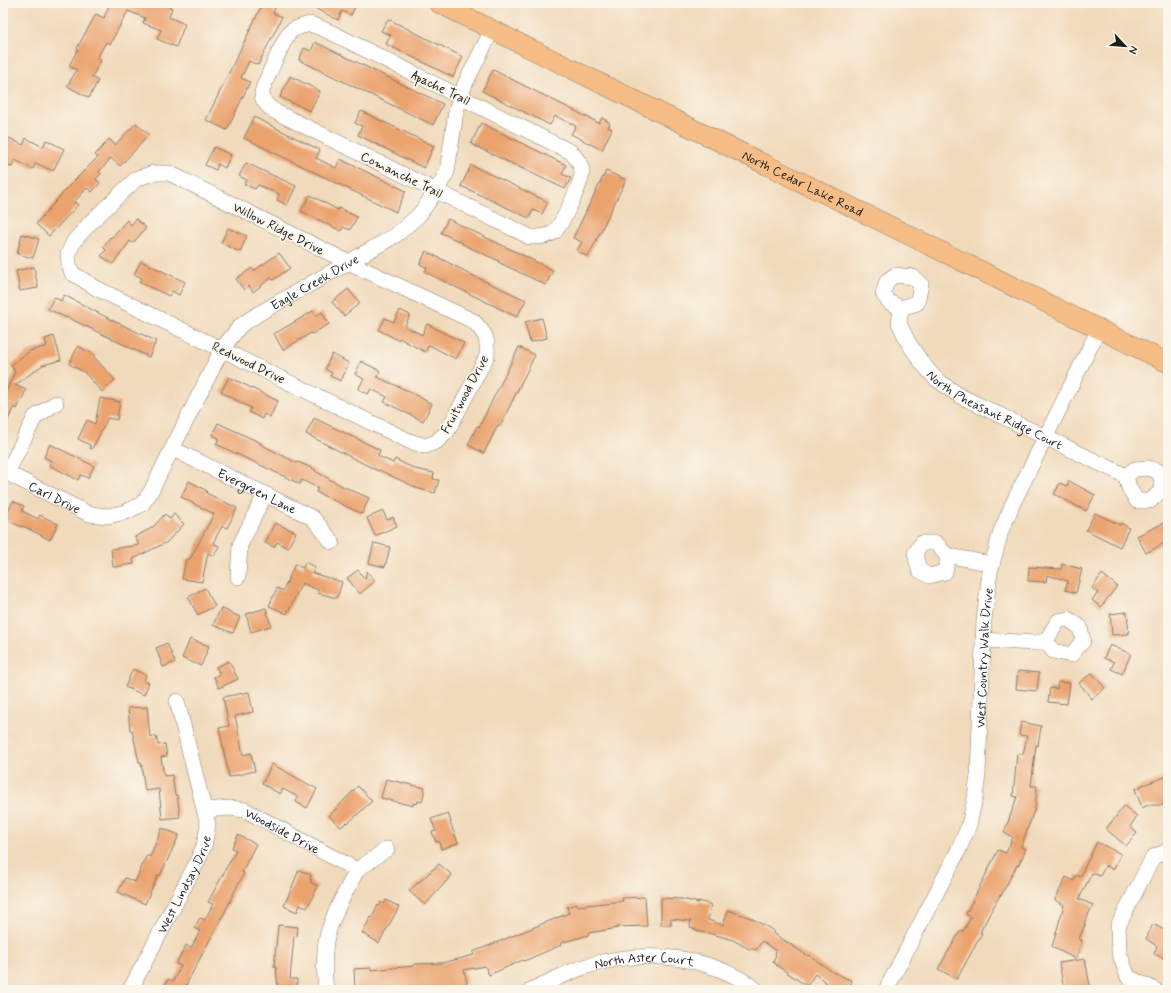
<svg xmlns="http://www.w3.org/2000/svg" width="1171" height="993" font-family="Mynerve,sans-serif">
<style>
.building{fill:#eba36e}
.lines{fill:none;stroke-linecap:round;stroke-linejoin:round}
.minor-casing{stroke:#867b6c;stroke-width:16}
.major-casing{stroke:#867b6c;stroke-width:20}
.minor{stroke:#fff;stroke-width:15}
.major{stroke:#f6be86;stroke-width:19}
.labels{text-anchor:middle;stroke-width:3.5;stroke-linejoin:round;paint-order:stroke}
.street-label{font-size:13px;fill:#1c1c1c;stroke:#fbf7ec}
</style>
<rect width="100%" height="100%" fill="#fbf7ec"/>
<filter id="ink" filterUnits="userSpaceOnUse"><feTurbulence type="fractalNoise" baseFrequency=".025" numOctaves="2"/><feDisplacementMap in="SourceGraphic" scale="8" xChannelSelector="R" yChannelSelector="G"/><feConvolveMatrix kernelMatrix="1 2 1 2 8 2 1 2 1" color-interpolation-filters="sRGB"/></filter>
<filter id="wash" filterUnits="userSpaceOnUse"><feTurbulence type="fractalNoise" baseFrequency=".012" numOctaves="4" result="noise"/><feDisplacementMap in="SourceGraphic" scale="16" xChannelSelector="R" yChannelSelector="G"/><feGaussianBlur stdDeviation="0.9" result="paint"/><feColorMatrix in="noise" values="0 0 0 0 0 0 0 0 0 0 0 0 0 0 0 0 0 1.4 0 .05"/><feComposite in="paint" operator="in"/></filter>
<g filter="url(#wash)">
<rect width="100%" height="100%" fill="#f1dabb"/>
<g id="blocks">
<g class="building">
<polygon points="110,3 159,3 172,8 169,17 185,24 176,47 157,39 161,30 143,23 145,18 128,11 110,44 106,42 97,58 101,60 92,77 98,81 89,98 67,86 77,70 69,66 78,49 77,48 96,14 104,18"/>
<polygon points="263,3 271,3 276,5 273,13 282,17 258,65 249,61 241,78 250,82 227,130 206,120"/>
<polygon points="305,3 357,3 351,15 342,11 338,20"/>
<polygon points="388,19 463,57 453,77 386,44 391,35 381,31"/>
<polygon points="315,42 443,104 433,125 299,60 304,48 311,51"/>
<polygon points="493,70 599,123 602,118 610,123 608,127 612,129 602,150 571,134 576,126 555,116 550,125 482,91"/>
<polygon points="290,76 320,91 310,111 280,97"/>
<polygon points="361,111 434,146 424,168 358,135 362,126 355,123"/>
<polygon points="254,117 320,150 316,158 336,168 340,159 406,191 396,212 244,138"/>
<polygon points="136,123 149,135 120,166 111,158 99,172 101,174 96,179 100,183 92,192 87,188 74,202 78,205 49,236 36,224 69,186 98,157 95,155 109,139 115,145"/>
<polygon points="481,123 566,165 562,174 571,178 565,189 471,144"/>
<polygon points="3,135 23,145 26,138 43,147 46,140 64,149 53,171 36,163 33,169 15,160 12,167 3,162"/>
<polygon points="214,147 231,155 225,168 218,164 216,170 205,165"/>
<polygon points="246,163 296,186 287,205 277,200 279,194 258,185 255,189 244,184 247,180 239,176"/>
<polygon points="471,165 548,202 542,214 533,210 529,218 461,186"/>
<polygon points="606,171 626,180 588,257 577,251 582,242 573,238"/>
<polygon points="310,195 338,210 339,208 357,217 350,230 343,227 341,231 301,211"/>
<polygon points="136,219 146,228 133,243 130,241 113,264 101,256 106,250 103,247 110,237 111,238 127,220 131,225"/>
<polygon points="448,219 553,270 546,285 498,262 499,261 462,244 463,243 441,233"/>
<polygon points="228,228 247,236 240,252 221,243"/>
<polygon points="22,234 39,239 33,258 17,254"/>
<polygon points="426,251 480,279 526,300 517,317 425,272 427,268 420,264"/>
<polygon points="279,253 290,268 273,280 271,278 253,292 249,286 244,290 236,279 252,268 254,271"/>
<polygon points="141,261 185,282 179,295 172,291 169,296 139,282 142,278 134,274"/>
<polygon points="34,267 38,288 20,291 16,271"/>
<polygon points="348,289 360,303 344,316 332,302"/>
<polygon points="64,295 110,319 156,341 149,357 67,317 67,318 48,309 54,297 61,301"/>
<polygon points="400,310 410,315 405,326 422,335 427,324 464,343 456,359 429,345 425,352 399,338 398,340 379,330 385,318 394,322"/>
<polygon points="313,311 316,316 322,312 329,324 312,334 311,333 283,350 274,334"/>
<polygon points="542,318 547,338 530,342 525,322"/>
<polygon points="54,336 61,360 43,365 15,385 26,390 17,409 14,407 3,430 3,398 15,372 11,365 30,351 47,346 45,339"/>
<polygon points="78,346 95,355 94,357 115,380 102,392 84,372 69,364"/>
<polygon points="519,347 535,355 500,426 498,425 484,453 468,445 477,426 479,427"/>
<polygon points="332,354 349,363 341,381 330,376 332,373 325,369"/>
<polygon points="361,361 380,371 377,377 404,389 432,404 423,421 384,402 387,397 371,389 368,394 358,389 364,379 355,374"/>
<polygon points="229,377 278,401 270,417 264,414 262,419 249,412 251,408 221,392"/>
<polygon points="100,398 120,402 117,420 108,418 92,449 90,448 90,445 78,439 87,420 95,424"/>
<polygon points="314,418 380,450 378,456 393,463 395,459 415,469 434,473 433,479 439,480 435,493 419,489 379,470 378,471 306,434"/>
<polygon points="218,423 261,443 260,444 297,463 298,462 316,470 315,471 342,486 369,498 362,514 316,492 318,488 302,480 300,484 216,444 219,438 212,435"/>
<polygon points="50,444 94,466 88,478 81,475 78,480 49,465 51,461 44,457"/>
<polygon points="189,481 207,491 206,493 237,508 227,528 222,526 213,543 219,546 214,556 208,553 202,582 182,579 186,559 190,559 214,514 181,497"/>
<polygon points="1069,481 1095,495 1086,511 1054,494 1060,483 1067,486"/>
<polygon points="13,501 24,506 22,511 38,519 40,515 58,524 50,540 23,526 22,527 4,519"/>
<polygon points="383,511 387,520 393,517 397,526 375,536 367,518"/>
<polygon points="1095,513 1120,525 1121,523 1129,528 1120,547 1086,530"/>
<polygon points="165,514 170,519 174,514 184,524 167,542 133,559 134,564 113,567 111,549 139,545 135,537 153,527"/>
<polygon points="1168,521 1168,541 1146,553 1137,536"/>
<polygon points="275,523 296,532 288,548 277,542 274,547 265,543"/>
<polygon points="374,543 390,547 385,567 369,563"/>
<polygon points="305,562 315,567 312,573 342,582 337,598 318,593 318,590 302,583 287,614 269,606 277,588 283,591 295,564 303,568"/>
<polygon points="1062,564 1082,569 1076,593 1065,590 1068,581 1047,575 1046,582 1028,581 1029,567 1061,569"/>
<polygon points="358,570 365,579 367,571 375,581 360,594 347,578"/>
<polygon points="1102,574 1117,586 1101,607 1092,600 1098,593 1092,588"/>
<polygon points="205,588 215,606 198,615 188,597"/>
<polygon points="221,608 240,617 233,633 213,625"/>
<polygon points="266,608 271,626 251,632 246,614"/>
<polygon points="1127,612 1129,634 1112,635 1110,614"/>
<polygon points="190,639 209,646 201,666 182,658"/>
<polygon points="167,643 175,662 163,667 156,648"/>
<polygon points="1110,645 1131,654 1122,674 1111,669 1114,662 1104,658"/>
<polygon points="229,661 238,679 219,688 214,677 220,674 216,667"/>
<polygon points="133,669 146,675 144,681 149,683 144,695 125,687"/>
<polygon points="1018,671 1039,673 1037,691 1016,689"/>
<polygon points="1092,673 1105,688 1092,699 1079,683"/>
<polygon points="1058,682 1070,683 1067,704 1048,702 1050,688 1057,689"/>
<polygon points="249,692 253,712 235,716 243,755 251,753 255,771 229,777 219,728 229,726 223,697"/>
<polygon points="147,707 150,737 156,736 158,745 165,744 167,756 161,757 164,776 172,775 175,795 177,795 180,817 162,819 159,789 145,791 141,762 139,762 132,730 130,730 128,708"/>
<polygon points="1021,722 1041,726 1038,746 1036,745 1031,786 1037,786 1035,808 1021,847 1026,849 1018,866 1017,865 1001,896 1000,895 980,932 982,933 957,979 938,969 961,930 963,931 971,917 966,914 998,850 1006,853 1013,837 1004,833 1017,797 1013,796 1017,754 1023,754 1027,736 1019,735"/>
<polygon points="272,764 317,789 307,808 296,802 298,797 283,789 280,794 262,784"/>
<polygon points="1165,777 1168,786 1168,805 1148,805 1142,808 1135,789 1141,787 1140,786"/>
<polygon points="386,779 425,788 422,802 418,801 417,804 413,803 413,806 381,798"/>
<polygon points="358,786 372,801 348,823 347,822 341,827 329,816"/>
<polygon points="1124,806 1137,816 1130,827 1137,833 1126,846 1106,829"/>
<polygon points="448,813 451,822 450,822 458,843 441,849 439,841 436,842 432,832 436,831 431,819"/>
<polygon points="162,828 179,835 160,876 158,875 145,904 118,892 125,878 135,882 147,855 150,857"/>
<polygon points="238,835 256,844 242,872 244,873 230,900 231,900 188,981 185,988 189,990 162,990 168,979 173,981 181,966 176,964 186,945 191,948 200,931 194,928 200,918 205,920 213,904 208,902 236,850 232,848"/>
<polygon points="1097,842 1121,854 1113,870 1106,865 1100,876 1092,873 1079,899 1093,905 1084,923 1085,924 1079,939 1082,940 1076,959 1052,947 1064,905 1055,900 1066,877 1074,881 1076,875 1080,877"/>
<polygon points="439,864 452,875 425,905 409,891"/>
<polygon points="299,870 311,875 310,879 312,880 310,882 318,886 307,908 300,905 297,912 284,906"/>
<polygon points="645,897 647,926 617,927 618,928 588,933 589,935 560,943 561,945 524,961 523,960 489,975 485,966 464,970 467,983 462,985 462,987 448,990 355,989 354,969 371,968 371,970 414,966 414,964 442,963 474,955 473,952 569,913 567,907 577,904 577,906 623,901 622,898"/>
<polygon points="661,898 682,899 699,903 699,901 711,905 708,920 723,925 728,910 751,918 774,931 773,933 808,956 809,955 831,971 852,981 848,990 834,990 827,986 828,984 815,974 807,986 776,965 773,961 776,955 775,954 776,951 762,941 756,950 752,948 751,950 733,940 705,932 705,933 695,930 695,929 690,927 691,921 671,919 671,925 661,925"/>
<polygon points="386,900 399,907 379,943 362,933 371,917 372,918 378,905 380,906 381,902 384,904"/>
<polygon points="1153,924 1168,932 1168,960 1154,954 1157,946 1146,939"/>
<polygon points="278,925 298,927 297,937 294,936 290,979 297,979 297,987 294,988 294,990 278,990 276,967 274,967"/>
<polygon points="1085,959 1090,986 1088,986 1089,990 1064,990 1059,963"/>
</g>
</g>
</g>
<g filter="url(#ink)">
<use href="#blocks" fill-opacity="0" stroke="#867b6c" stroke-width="1"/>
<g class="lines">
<defs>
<g id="minor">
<path d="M310,24L326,30L571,152C576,158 581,163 582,171C583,180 561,227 554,232C547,237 539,237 530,237L276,112C269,107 262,103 262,93C262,88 285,37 290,32C295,27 303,26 310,24Z"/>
<path d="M153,173H169L348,262L473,321C486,334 488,338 487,356L447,432L436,442L425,446L409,441L96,288L72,273L69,264L68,254L74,241L91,222L136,179Z"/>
<polygon points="895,275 913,277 921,284 917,303 901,308 889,302 883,294 887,281"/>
<path id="s1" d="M901,308L899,323L908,342L922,363L936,379L960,396L1126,476"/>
<path id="s2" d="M173,449L313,518L332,542"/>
<polygon points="1148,468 1158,471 1162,480 1161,491 1150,501 1137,501 1129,488 1126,476 1135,469"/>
<path id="s3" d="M3,471L89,514L108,516L126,512L142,504L150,493L222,349L240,326L258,314L396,235L419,215L436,191L447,172L456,111L465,84L492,30"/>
<polyline points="7,473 35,417 56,403"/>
<polygon points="922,543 936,543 948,557 945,572 929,576 919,570 915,553"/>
<polyline points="948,557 950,556 992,564"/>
<polyline points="238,577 240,545 265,494"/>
<polygon points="1068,619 1080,627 1083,641 1071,655 1053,651 1046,641 1058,621"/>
<polyline points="983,640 1035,643 1046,641"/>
<path id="s4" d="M205,810L230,808L245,810L357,870"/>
<polyline points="357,870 387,849"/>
<path id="s5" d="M130,990L196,864L204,846L208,825L177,701"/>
<path d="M326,990C324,974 324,957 326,941C331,917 346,891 357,870"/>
<path id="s6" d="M531,990C549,982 568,972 587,966C644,949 708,954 757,990"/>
<path id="s7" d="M886,990L958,851L969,825L975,798L978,775L984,620L990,572L1001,531L1014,501L1099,329"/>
<polyline points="1155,990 1128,977 1119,952 1118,926 1153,857 1168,851"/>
</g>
<g id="major">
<path id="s8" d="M438,3L1168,363"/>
</g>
</defs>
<use href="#minor" class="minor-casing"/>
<use href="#major" class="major-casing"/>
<use href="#minor" class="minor"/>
<use href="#major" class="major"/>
</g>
</g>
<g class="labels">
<g class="street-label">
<text transform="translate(441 87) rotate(26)" y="5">Apache Trail</text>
<text transform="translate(402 174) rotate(26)" y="5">Comanche Trail</text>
<text dy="5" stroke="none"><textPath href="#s8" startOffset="407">North Cedar Lake Road</textPath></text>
<text transform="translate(279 228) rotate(27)" y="5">Willow Ridge Drive</text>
<text dy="5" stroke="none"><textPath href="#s3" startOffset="442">Eagle Creek Drive</textPath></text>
<text transform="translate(249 362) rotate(26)" y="5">Redwood Drive</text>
<text transform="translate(464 394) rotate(-62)" y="5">Fruitwood Drive</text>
<text dy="5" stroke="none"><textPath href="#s1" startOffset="149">North Pheasant Ridge Court</textPath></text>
<text dy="5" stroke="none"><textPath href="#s2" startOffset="94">Evergreen Lane</textPath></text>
<text dy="5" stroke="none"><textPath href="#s3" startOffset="58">Carl Drive</textPath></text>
<text dy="5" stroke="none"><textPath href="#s7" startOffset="353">West Country Walk Drive</textPath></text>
<text dy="5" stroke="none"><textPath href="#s4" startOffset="83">Woodside Drive</textPath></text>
<text dy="5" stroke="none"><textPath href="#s5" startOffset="119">West Lindsay Drive</textPath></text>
<text dy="5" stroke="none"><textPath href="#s6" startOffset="119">North Aster Court</textPath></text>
</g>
</g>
<rect width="1171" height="993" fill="none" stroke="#fbf7ec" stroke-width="16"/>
<g transform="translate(1125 46) rotate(116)" stroke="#fbf7ec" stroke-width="3" paint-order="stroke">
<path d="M0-3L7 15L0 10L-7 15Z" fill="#1c1c1c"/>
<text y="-6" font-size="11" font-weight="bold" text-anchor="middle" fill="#1c1c1c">N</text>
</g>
</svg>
